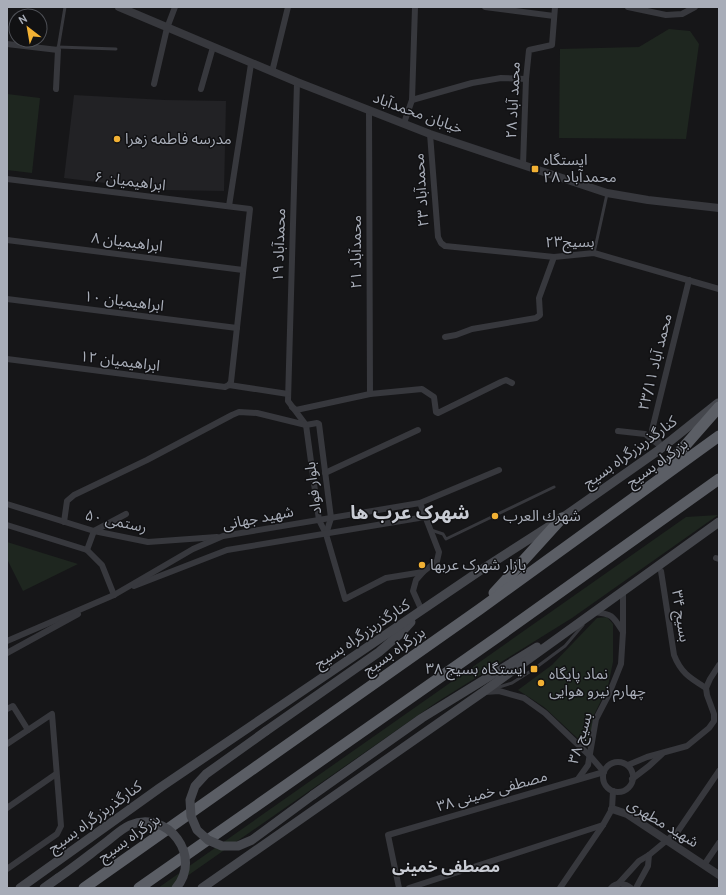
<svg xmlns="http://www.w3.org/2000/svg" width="726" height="895" font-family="Cabin,'Noto Sans Arabic',sans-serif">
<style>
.built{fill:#222225}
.green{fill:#1e261f}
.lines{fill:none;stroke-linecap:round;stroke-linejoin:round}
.service{stroke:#37383d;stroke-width:3}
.minor{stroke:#37383d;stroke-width:6}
.tertiary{stroke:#37383d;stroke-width:8}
.secondary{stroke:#45474d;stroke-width:9}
.trunk{stroke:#5b5e65;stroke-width:11}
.secondary-bridge{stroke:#45474d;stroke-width:9}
.poi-dot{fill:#f2b134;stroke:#111113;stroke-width:1.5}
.labels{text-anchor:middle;stroke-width:3;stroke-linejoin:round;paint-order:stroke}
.street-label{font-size:15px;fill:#a8adb8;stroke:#111113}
.poi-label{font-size:15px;fill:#a8adb8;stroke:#111113;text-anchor:start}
.neighbourhood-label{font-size:16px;font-weight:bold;fill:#c9ccd4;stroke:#111113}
.district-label{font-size:19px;font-weight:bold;fill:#c9ccd4;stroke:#111113}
</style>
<rect width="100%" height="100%" fill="#161618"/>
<polygon class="built" points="74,95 165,100 226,101 224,191 163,190 64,178"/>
<g class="green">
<polygon points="669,29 690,31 699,44 686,139 559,138 560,49 639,47"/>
<polygon points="7,94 40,98 32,173 7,170"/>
<polygon points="718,515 572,618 437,702 170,888 158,888 686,517"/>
<polygon points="7,542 78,564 23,591 7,559"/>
<polygon points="607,617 613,624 613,662 608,686 594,715 589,749 544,707 518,690 552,665 597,618"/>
</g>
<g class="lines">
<g class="service">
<polyline points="58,47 116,49"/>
<polyline points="58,49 65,7"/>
<polyline points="594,253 607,194"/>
<polyline points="431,530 443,534 446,539 554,487"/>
<polyline points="493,689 512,683 534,669 565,646 583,625"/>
</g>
<g class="minor">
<polyline points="485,7 554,16"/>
<polyline points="628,7 666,15 682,14 695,7"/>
<polyline points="7,44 58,50 56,89"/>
<polyline points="272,72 288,7"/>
<polyline points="297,82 288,401 306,425"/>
<polyline points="154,84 167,28 175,7"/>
<polyline points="201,89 213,47"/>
<polyline points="412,100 472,83 501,78 526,79"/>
<polyline points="369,110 370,394"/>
<polyline points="404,123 412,100 415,7"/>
<polyline points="430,134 438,237 441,243 445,246 554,257 594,253 719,289"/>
<polyline points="523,165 526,79 529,50 552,45 555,7"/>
<polyline points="7,179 250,209 231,382 229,385"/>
<polyline points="229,206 251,64"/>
<polyline points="7,240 243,270"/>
<polyline points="7,299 237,328"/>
<polyline points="445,337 456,335 472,329 536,318 540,315 539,298 554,257"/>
<polyline points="7,359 225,387 229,385"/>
<polyline points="229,385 288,394"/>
<polyline points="292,407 296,410 370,394 422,389 434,397 436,412 438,413 501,382 506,380 512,383"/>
<polyline points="306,425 319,520 326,534 345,599 386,578 423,572"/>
<polyline points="618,431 645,434 659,445"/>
<polyline points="662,448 652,430 689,280"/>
<polyline points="325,473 418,430"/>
<polyline points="420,503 439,552 437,561 423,572 416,580 413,591 422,611"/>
<polyline points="7,504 94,531 148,542 217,537"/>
<polyline points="64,522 67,501 74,495 147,460 232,415 239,412 257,413 306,425 317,423 319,424 331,518 326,534"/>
<polyline points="7,525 87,550 102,565 114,595"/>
<polyline points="87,550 94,531 126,514"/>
<polyline points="716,558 719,559"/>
<path d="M661,571L674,655C681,673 690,678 706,688"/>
<polyline points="134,586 227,550 425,517"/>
<path d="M594,612C613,614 613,616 623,632"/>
<polyline points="7,641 114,595 193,549 223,536 420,503 499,470"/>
<polyline points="7,653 78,614"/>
<polyline points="7,709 13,706 28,730"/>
<polyline points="7,744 52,714 61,826 57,834 7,869"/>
<circle cx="618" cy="777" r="15"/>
<polyline points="628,765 647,757 687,746 709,728 714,721 714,714 707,695 706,688 710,679 719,665"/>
<polyline points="578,779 588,765 596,719 609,694 621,664 623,632 623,591"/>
<polyline points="632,779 649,766 662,754"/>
<polyline points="7,808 56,774"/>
<polyline points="704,865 719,843"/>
<polyline points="619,883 639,861 649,855 678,831 719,771"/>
<polyline points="399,888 388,835 604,772 591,757 545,713 524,698 499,691 485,692"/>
<polyline points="409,888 603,825"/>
<polyline points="560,888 603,825 612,809 613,791"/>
<path d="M611,888C617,882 625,883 631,888"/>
<polyline points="636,888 648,866 649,855"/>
</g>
<g class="tertiary">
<polyline points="119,7 297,82 430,134 607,193 648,200 719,208"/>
<polyline points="612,809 627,814 719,875"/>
</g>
<g class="secondary">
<polyline points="266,731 379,652 401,633 411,622"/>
<polyline points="313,795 422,718 537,647"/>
<polyline points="20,888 161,787 481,570 562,518 659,450 718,403"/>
<polyline points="44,888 58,878"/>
<polyline points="202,888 483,692 719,522"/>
</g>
<g class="trunk">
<polyline points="661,473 719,407"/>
<polyline points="494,593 562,518"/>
<polyline points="84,888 480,609 719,436"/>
<polyline points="139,888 499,636 719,479"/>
</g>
<g class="secondary-bridge">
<polyline points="266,731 206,774 195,786 190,800 191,816 197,830 208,840 222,846 238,846 252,840 313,795"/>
<path d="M58,878C74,867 89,855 105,843C113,837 121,829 130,825C168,809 203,857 176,888"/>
</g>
</g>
<g class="poi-dot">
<circle cx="117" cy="139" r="4"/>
<rect x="531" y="165" width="8" height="8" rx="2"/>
<circle cx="495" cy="516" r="4"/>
<circle cx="422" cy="565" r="4"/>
<rect x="530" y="665" width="8" height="8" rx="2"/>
<circle cx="541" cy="683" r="4"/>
</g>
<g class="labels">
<g class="street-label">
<text transform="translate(513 100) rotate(-87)" y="5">محمد آباد ۲۸</text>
<text transform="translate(418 113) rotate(20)" y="5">خیابان محمدآباد</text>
<text transform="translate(130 181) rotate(7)" y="5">ابراهیمیان ۶</text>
<text transform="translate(421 190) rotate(-94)" y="5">محمدآباد ۲۳</text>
<text transform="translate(127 242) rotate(7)" y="5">ابراهیمیان ۸</text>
<text x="570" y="247">بسیج۲۳</text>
<text transform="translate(279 245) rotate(-88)" y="5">محمدآباد ۱۹</text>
<text transform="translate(356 252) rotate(-90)" y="5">محمدآباد ۲۱</text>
<text transform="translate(124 301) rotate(7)" y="5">ابراهیمیان ۱۰</text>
<text transform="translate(120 361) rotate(7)" y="5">ابراهیمیان ۱۲</text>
<text transform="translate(655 362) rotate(-76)" y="5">محمد آباد ۲۳/۱۱</text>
<text transform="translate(630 452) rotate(-36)" y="5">کنارگذربزرگراه بسیج</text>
<text transform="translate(657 463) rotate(-36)" y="5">بزرگراه بسیج</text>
<text transform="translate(313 488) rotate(-97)" y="5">بلوار فواد</text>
<text transform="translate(258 518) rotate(-11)" y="5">شهید جهانی</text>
<text transform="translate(116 521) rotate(12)" y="5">رستمی ۵۰</text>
<text transform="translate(681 616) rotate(81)" y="5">بسیج ۳۴</text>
<text transform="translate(362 634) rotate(-34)" y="5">کنارگذربزرگراه بسیج</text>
<text transform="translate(394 651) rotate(-35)" y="5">بزرگراه بسیج</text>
<text transform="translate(580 738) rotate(-74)" y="5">بسیج ۳۸</text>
<text transform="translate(492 791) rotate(-16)" y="5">مصطفی خمینی ۳۸</text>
<text transform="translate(95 817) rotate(-36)" y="5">کنارگذربزرگراه بسیج</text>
<text transform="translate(663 823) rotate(31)" y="5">شهید مطهری</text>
<text transform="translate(129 838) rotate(-35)" y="5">بزرگراه بسیج</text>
</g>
<g class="poi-label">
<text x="125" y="144">مدرسه فاطمه زهرا</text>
<text x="543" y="165">ایستگاه<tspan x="543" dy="17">محمدآباد ۲۸</tspan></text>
<text x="503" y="521">شهرك العرب</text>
<text x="430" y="570">بازار شهرک عربها</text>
<text x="526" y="674" text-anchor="end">ایستگاه بسیج ۳۸</text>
<text x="549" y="679">نماد پایگاه<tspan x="549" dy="17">چهارم نیرو هوایی</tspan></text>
</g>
<g class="neighbourhood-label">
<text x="446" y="872">مصطفی خمینی</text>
</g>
<g class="district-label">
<text x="410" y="519">شهرک عرب ها</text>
</g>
</g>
<rect width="726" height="895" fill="none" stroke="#a8adb8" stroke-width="16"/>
<g transform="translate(28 28) rotate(329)"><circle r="19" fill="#111113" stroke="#4d4f55"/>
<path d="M0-3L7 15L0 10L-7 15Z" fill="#f2b134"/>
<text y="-6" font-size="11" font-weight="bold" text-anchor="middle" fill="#a8adb8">N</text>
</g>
</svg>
